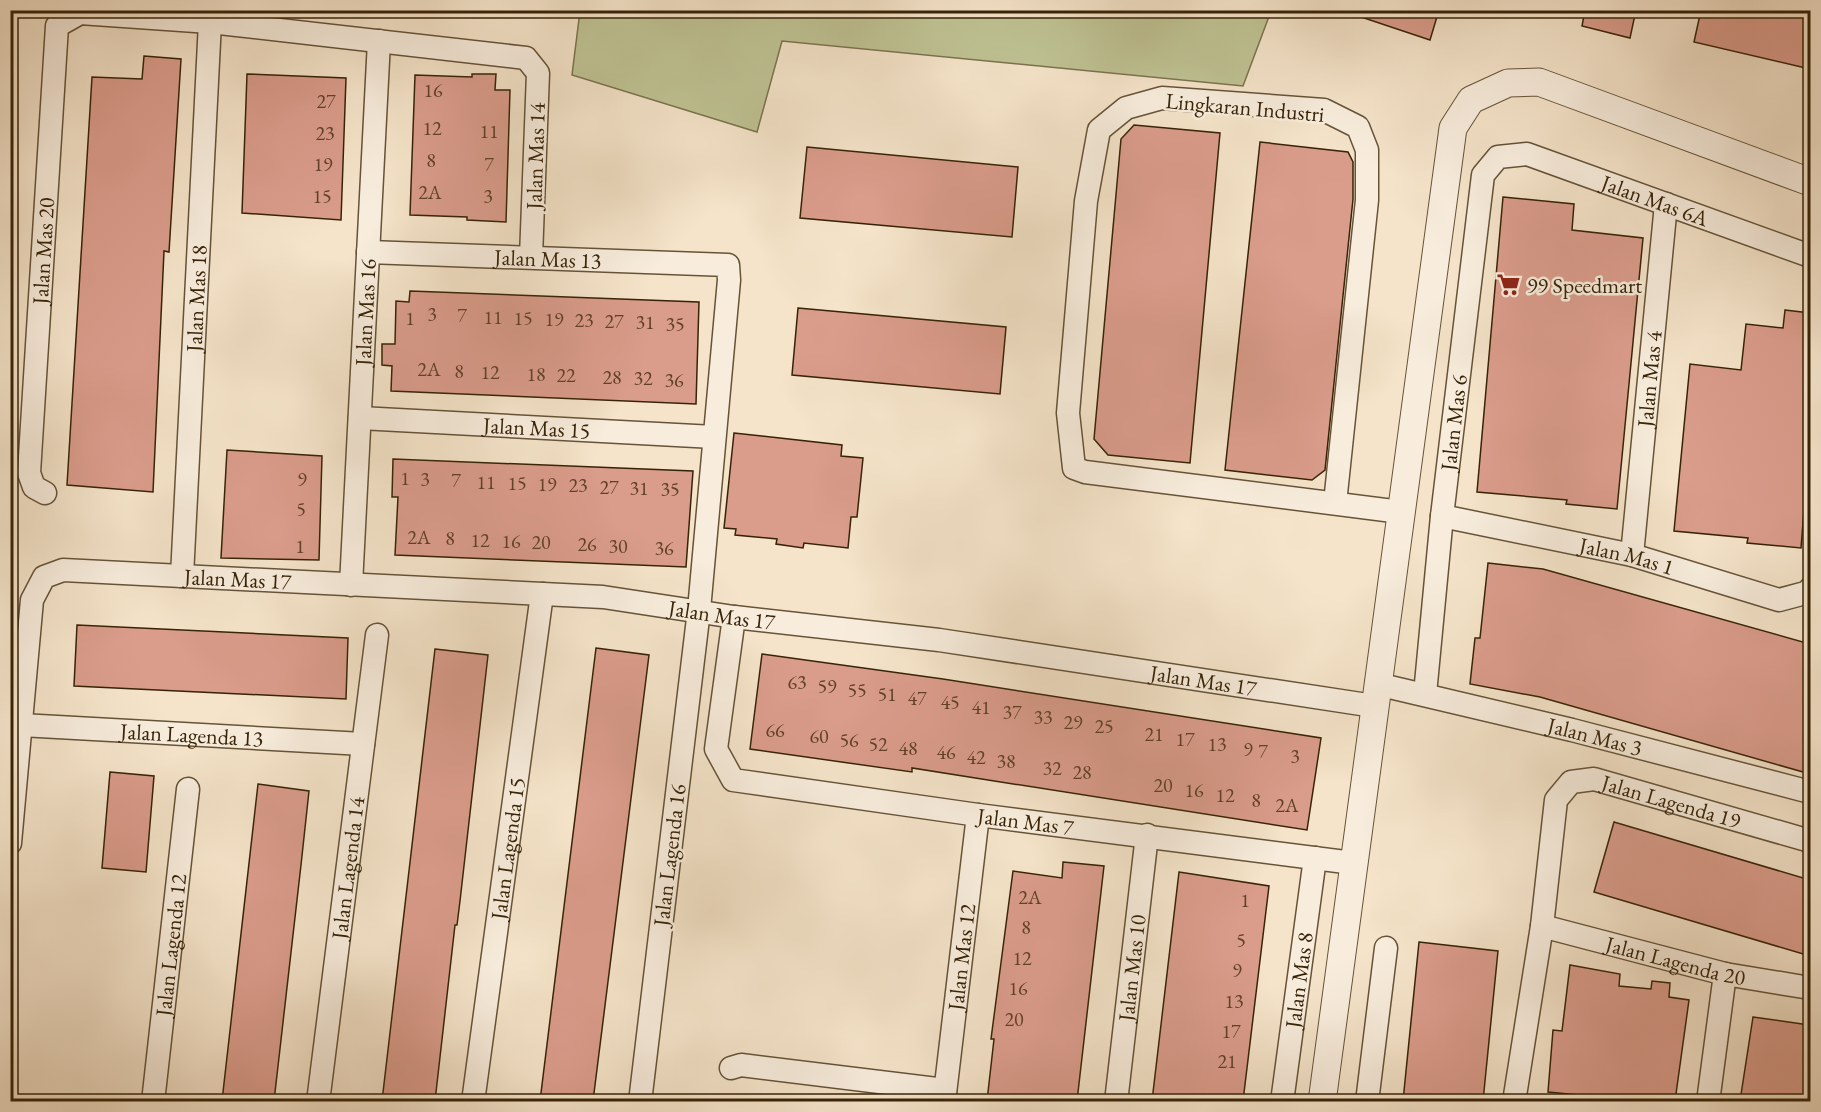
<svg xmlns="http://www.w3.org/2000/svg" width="1821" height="1112" font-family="'EB Garamond',serif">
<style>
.green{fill:#bfc394;stroke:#7b734e;stroke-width:1.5}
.building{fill:#da9c8b;stroke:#372307;stroke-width:1.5}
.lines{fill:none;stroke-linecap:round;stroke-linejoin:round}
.minor-casing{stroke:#665338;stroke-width:25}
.tertiary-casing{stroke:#665338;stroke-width:29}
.minor{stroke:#f8eddd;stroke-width:22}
.tertiary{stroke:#f8eddd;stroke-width:27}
.labels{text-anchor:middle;stroke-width:5;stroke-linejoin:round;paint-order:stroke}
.number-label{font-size:20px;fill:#604128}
.street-label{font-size:22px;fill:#372307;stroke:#f8eddd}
.poi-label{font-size:22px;fill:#372307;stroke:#f8eddd;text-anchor:start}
</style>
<rect width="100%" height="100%" fill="#f5e4ca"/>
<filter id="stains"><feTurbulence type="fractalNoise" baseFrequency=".00333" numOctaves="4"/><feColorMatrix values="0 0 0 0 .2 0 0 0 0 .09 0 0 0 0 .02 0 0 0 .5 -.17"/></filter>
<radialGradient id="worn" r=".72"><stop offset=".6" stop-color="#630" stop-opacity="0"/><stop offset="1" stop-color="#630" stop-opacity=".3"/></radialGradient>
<polygon class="green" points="580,11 580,10 1271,11 1243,86 782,41 757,132 572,75"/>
<g class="building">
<polygon points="1352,10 1439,10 1430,40 1352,14"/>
<polygon points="1585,10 1636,10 1630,38 1582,26"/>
<polygon points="1701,10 1810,10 1810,69 1694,42"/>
<polygon points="144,56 181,59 169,252 164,251 153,492 67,485 92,77 142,79"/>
<polygon points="247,74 346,78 341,220 242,213"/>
<polygon points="472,74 496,74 495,90 510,90 506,222 467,220 467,217 410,215 415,75 472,77"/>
<polygon points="1134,125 1220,133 1190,463 1108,455 1094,439 1121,139"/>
<polygon points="1260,142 1348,152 1353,162 1353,199 1325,470 1312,480 1225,470"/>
<polygon points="807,147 1018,167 1012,237 800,218"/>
<polygon points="1503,197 1574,204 1572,230 1643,238 1617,509 1566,504 1567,500 1477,492"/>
<polygon points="410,291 699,302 696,404 391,391 392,366 382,365 382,344 395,344 396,301 409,302"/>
<polygon points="798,308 1006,327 1000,394 792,375"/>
<polygon points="1785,310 1810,313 1810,435 1801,548 1747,543 1748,538 1674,531 1690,364 1741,370 1746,324 1783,328"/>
<polygon points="734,433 842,445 841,456 863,458 857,517 851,517 848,548 804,543 803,548 776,544 777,539 735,535 736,529 724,528"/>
<polygon points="227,450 322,456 319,560 221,558"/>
<polygon points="393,459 693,471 686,567 395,555 398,497 392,497"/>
<polygon points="1488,563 1543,569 1810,644 1810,774 1540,697 1470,684 1475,638 1480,638"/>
<polygon points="77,625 348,638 346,699 74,686"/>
<polygon points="596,648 649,655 646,679 593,1101 540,1101"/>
<polygon points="435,649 488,655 460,901 457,925 455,925 435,1101 382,1101"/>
<polygon points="762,654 943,679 1321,738 1307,830 912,768 912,772 750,749"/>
<polygon points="110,772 154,776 146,872 102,868"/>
<polygon points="258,784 309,791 301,865 274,1101 222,1101"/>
<polygon points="1614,822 1810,880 1810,956 1594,892"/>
<polygon points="1063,862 1104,866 1077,1101 987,1101 994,1039 991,1039 1013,871 1062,878"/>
<polygon points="1179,872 1269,886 1243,1101 1152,1101"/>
<polygon points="1419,942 1498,951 1483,1101 1403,1101"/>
<polygon points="1570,965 1620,974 1619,986 1651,989 1652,981 1670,983 1669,997 1689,1000 1675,1101 1641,1101 1548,1092 1553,1030 1562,1031"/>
<polygon points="1753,1017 1809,1025 1810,1101 1740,1101"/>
</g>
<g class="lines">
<defs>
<g id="minor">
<path id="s1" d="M368,252L728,265L729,280L699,610L640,1102"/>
<path id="s2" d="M360,418L714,437"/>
<path id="s3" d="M45,493L34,487L29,473L57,26L80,13L210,22L526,58L538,73L531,257"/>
<polyline points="1335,503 1367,200 1367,150 1358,127 1324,110 1162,98 1126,108 1099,130 1086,201 1068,413 1074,468 1085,472 1401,512"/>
<path id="s4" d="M1442,516L1632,555L1779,600L1809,592L1810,589"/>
<path id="s5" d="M1632,555L1666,204"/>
<path id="s6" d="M182,576L210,22"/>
<path id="s7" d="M351,585L379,41"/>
<path id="s8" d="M734,617L716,749L733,780L978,815L1353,863"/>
<path id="s9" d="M1377,684L1572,730L1810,792"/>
<path id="s10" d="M1425,694L1442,516L1483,175L1498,157L1527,154L1810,256"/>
<path id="s11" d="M21,725L363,744"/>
<path id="s12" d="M10,843L32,600L44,577L63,570L603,597L734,617L939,640L1374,706"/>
<path id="s13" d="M1542,926L1725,974L1810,988"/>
<polyline points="731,1068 741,1065 945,1090"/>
<path id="s14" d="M153,1102L188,789"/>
<path id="s15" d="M318,1102L377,635"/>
<path id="s16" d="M473,1102L542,594"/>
<path id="s17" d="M944,1102L978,815"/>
<path id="s18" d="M1116,1102L1147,835"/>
<path id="s19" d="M1282,1102L1315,858"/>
<polyline points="1367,1102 1386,948"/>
<path id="s20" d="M1514,1102L1542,926L1556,800L1571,782L1594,779L1810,841"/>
<polyline points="1708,1102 1725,974"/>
</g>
<polyline id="tertiary" points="1322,1102 1453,128 1471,100 1508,83 1539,82 1810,182"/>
</defs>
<use href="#minor" class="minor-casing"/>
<use href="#tertiary" class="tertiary-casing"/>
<use href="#minor" class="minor"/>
<use href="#tertiary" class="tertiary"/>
</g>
<defs>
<symbol id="supermarket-bare" viewBox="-9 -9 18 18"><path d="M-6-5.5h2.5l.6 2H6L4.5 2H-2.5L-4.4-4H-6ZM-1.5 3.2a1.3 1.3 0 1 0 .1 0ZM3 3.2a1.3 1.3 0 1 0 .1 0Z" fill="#8f2418" stroke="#f8eddd" stroke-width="2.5" paint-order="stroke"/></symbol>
</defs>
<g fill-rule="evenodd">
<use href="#supermarket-bare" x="1492" y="268" width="33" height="33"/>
</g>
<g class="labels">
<g class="number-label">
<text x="433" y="97">16</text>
<text x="326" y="108">27</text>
<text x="432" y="135">12</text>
<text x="489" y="138">11</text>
<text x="325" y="140">23</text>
<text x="431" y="167">8</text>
<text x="323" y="171">19</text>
<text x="489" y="171">7</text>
<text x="430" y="199">2A</text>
<text x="322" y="203">15</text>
<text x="488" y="203">3</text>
<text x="432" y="321">3</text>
<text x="462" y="322">7</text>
<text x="493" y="324">11</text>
<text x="410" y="325">1</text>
<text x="523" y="325">15</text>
<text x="554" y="326">19</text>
<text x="584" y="327">23</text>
<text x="614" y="328">27</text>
<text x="645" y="329">31</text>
<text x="675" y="331">35</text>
<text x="429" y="376">2A</text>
<text x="459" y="378">8</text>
<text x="490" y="379">12</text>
<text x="536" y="381">18</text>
<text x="566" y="382">22</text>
<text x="612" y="384">28</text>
<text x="643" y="385">32</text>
<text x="674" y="387">36</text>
<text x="405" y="485">1</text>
<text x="302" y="486">9</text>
<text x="425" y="486">3</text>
<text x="456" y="487">7</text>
<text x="486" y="489">11</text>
<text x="517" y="490">15</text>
<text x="547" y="491">19</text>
<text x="578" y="492">23</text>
<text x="609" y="494">27</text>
<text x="639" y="495">31</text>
<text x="670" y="496">35</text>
<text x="301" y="516">5</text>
<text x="419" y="544">2A</text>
<text x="450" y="545">8</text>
<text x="480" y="547">12</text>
<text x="511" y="548">16</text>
<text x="541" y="549">20</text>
<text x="587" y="551">26</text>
<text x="300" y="553">1</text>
<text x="618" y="553">30</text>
<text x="664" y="555">36</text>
<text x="797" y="689">63</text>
<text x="827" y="693">59</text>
<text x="857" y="697">55</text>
<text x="887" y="701">51</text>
<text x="917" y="705">47</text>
<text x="950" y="709">45</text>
<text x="981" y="714">41</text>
<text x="1012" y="719">37</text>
<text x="1043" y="724">33</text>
<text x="1073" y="729">29</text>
<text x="1104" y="733">25</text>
<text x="775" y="737">66</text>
<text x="1154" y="741">21</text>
<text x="819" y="743">60</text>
<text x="1185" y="746">17</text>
<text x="849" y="747">56</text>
<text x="878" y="751">52</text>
<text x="1217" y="751">13</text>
<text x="908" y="755">48</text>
<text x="1248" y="756">9</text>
<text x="1263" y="758">7</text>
<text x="946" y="759">46</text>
<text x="1295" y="763">3</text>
<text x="976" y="764">42</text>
<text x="1006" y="768">38</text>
<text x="1052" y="775">32</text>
<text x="1082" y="779">28</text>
<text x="1163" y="792">20</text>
<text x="1194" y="797">16</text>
<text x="1225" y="802">12</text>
<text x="1256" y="807">8</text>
<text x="1287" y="812">2A</text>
<text x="1030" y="904">2A</text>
<text x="1245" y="907">1</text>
<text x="1026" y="934">8</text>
<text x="1241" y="947">5</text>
<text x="1022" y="965">12</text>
<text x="1237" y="977">9</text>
<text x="1018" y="995">16</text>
<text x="1234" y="1008">13</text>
<text x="1014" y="1026">20</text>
<text x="1231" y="1038">17</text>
<text x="1227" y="1068">21</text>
</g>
<g class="street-label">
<text transform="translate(1245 107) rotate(5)" y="8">Lingkaran Industri</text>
<text transform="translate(535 156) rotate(-88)" y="8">Jalan Mas 14</text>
<text dy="8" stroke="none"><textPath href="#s10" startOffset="711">Jalan Mas 6A</textPath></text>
<text dy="8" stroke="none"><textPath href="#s3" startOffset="250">Jalan Mas 20</textPath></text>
<text dy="8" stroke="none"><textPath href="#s1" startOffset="180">Jalan Mas 13</textPath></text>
<text dy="8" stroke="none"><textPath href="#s6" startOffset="278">Jalan Mas 18</textPath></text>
<text dy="8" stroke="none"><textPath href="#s7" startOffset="273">Jalan Mas 16</textPath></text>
<text dy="8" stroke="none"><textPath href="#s5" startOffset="177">Jalan Mas 4</textPath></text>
<text dy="8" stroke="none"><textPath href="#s10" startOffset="273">Jalan Mas 6</textPath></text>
<text dy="8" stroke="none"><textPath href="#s2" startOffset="177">Jalan Mas 15</textPath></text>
<text dy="8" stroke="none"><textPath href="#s4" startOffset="189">Jalan Mas 1</textPath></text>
<text dy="8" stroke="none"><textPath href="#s12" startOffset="465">Jalan Mas 17</textPath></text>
<text dy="8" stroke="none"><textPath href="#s12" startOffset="951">Jalan Mas 17</textPath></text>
<text dy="8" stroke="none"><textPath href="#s12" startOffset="1437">Jalan Mas 17</textPath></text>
<text dy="8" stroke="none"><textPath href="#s11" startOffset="171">Jalan Lagenda 13</textPath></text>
<text dy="8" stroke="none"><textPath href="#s9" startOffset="224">Jalan Mas 3</textPath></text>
<text dy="8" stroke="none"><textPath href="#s20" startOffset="432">Jalan Lagenda 19</textPath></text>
<text dy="8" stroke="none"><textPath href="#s8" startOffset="464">Jalan Mas 7</textPath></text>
<text dy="8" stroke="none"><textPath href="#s16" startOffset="256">Jalan Lagenda 15</textPath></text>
<text transform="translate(669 855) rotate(-83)" y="8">Jalan Lagenda 16</text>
<text dy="8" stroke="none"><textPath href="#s15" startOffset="236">Jalan Lagenda 14</textPath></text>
<text dy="8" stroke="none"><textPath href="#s14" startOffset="158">Jalan Lagenda 12</textPath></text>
<text dy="8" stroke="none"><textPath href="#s17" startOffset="146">Jalan Mas 12</textPath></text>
<text dy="8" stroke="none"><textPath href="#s13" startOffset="138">Jalan Lagenda 20</textPath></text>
<text dy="8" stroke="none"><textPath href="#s18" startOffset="135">Jalan Mas 10</textPath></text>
<text dy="8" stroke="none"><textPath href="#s19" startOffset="123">Jalan Mas 8</textPath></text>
</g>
<g class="poi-label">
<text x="1527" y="293">99 Speedmart</text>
</g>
</g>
<rect width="1821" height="1112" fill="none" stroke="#f5e4ca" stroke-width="36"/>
<rect x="12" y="12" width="1797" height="1088" fill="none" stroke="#372307" stroke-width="3"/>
<rect x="18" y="18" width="1785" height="1076" fill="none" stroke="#372307" stroke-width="1.5"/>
<rect width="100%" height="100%" filter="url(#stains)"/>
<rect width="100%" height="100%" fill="url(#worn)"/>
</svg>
